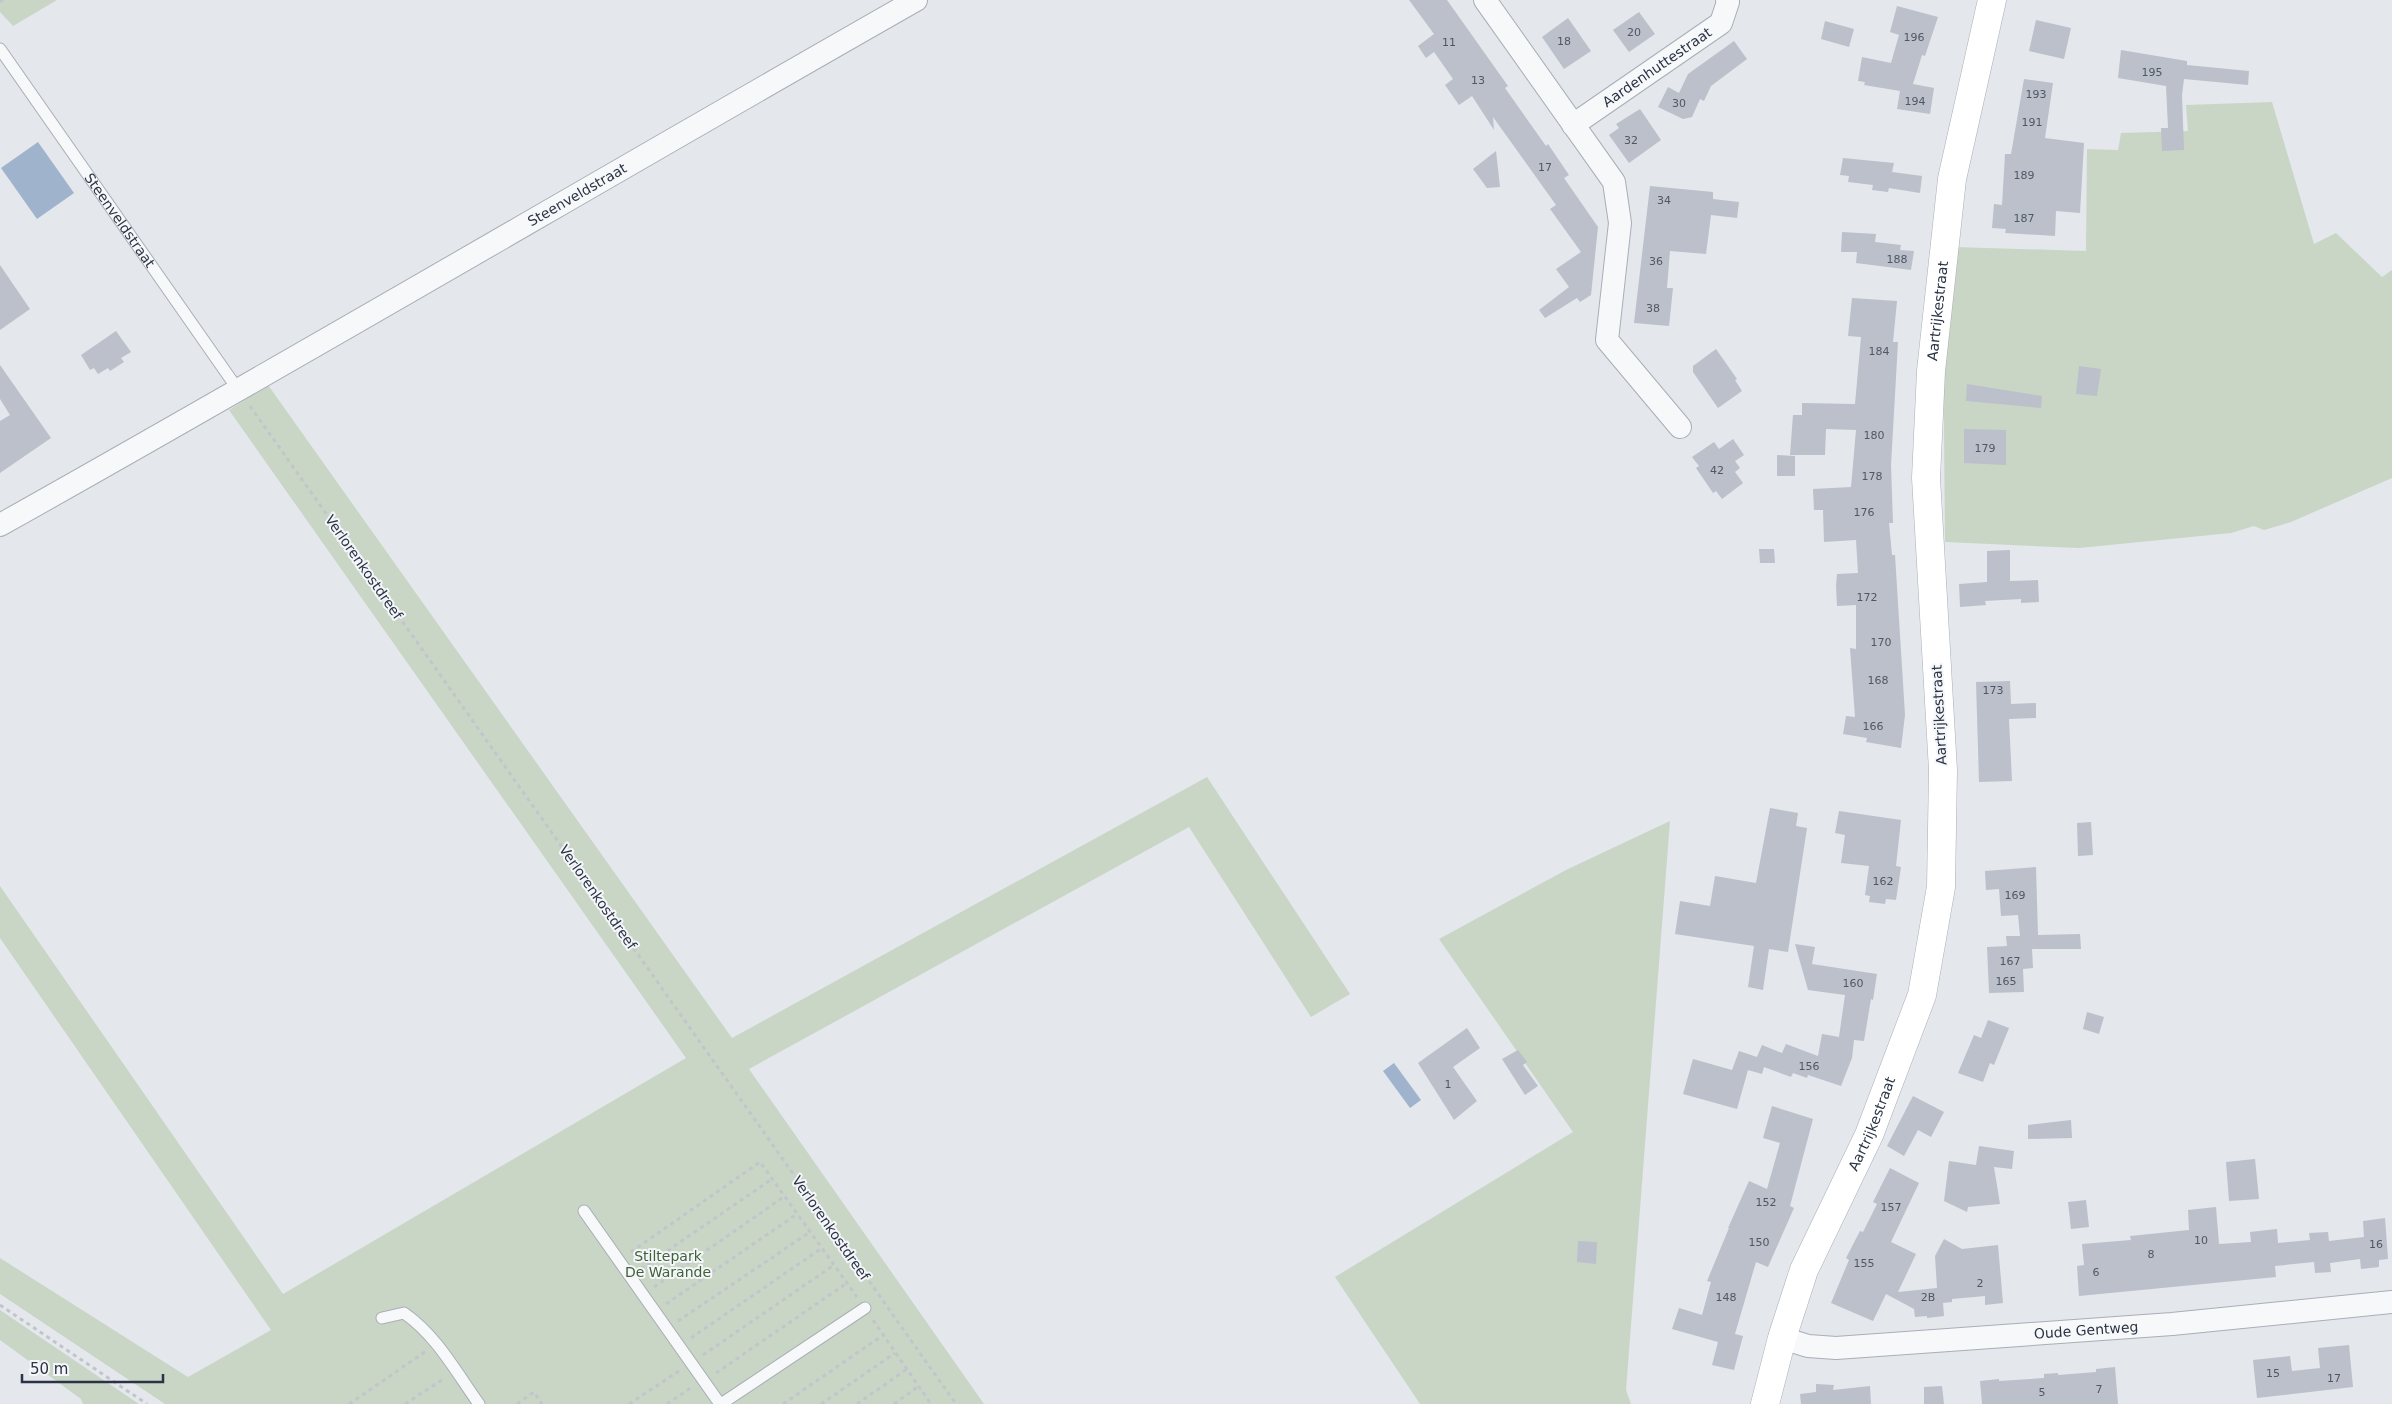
<svg xmlns="http://www.w3.org/2000/svg" width="2392" height="1404" font-family="'DejaVu Sans',sans-serif">
<style>
.green{fill:#c9d6c5}
.water{fill:#9fb4cc}
.building{fill:#bbc0ca}
.lines{fill:none;stroke-linecap:round;stroke-linejoin:round}
.lane-casing{stroke:#a9aeb7;stroke-width:13}
.street-casing{stroke:#a9aeb7;stroke-width:24}
.secondary-casing{stroke:#a9aeb7;stroke-width:29}
.path{stroke:#c2c5cb;stroke-width:3;stroke-dasharray:4 4;stroke-linecap:butt}
.lane{stroke:#f7f8fa;stroke-width:11}
.street{stroke:#f7f8fa;stroke-width:22}
.secondary{stroke:#fff;stroke-width:28}
.labels{text-anchor:middle;stroke-width:4;stroke-linejoin:round;paint-order:stroke}
.number-label{font-size:11px;fill:#4f5766}
.street-label{font-size:14px;fill:#2b3445;stroke:#f4f6f9}
.park-label{font-size:14px;fill:#3f6138;stroke:#f4f6f9}
</style>
<rect width="100%" height="100%" fill="#e4e7ec"/>
<g class="green">
<polygon points="0,0 57,0 13,26 0,12"/>
<polygon points="2272,102 2314,244 2336,233 2382,277 2392,270 2392,478 2291,522 2264,530 2254,526 2231,533 2079,548 1945,542 1943,316 1954,247 2086,251 2087,149 2118,150 2121,133 2188,131 2186,105"/>
<polygon points="268,385 732,1038 1207,777 1350,994 1311,1017 1189,827 749,1069 984,1404 165,1404 0,1294 0,1258 188,1377 271,1330 0,938 0,886 283,1294 686,1058 229,410"/>
<polygon points="1670,821 1626,1390 1631,1404 1420,1404 1335,1277 1573,1132 1439,939 1566,870"/>
<polygon points="0,1310 139,1404 83,1404 81,1399 0,1340"/>
</g>
<g class="water">
<polygon points="38,142 74,193 37,219 1,168"/>
<polygon points="1394,1063 1421,1100 1410,1108 1383,1071"/>
</g>
<g class="building">
<polygon points="1409,0 1447,0 1508,86 1505,88 1546,146 1548,144 1569,175 1564,178 1598,227 1591,295 1580,302 1577,298 1545,318 1539,310 1569,287 1556,269 1581,252 1550,209 1556,205 1493,117 1494,130 1472,96 1459,105 1445,85 1453,79 1434,52 1426,58 1418,46 1434,34"/>
<polygon points="1897,6 1938,17 1925,56 1922,55 1913,84 1934,88 1930,114 1897,109 1900,91 1864,85 1865,82 1858,81 1862,57 1891,63 1899,35 1890,32"/>
<polygon points="1639,12 1655,34 1629,52 1613,30"/>
<polygon points="1568,18 1591,51 1564,69 1542,37"/>
<polygon points="2036,20 2071,28 2064,59 2029,51"/>
<polygon points="1825,21 1854,29 1849,47 1821,39"/>
<polygon points="1734,41 1747,59 1711,86 1704,101 1700,99 1692,117 1683,119 1658,107 1668,87 1679,93 1688,74"/>
<polygon points="2121,50 2187,61 2187,65 2249,71 2248,85 2184,79 2182,95 2184,150 2162,151 2161,128 2168,128 2166,86 2118,78"/>
<polygon points="2024,79 2053,83 2045,138 2084,143 2080,213 2056,211 2055,236 2005,233 2006,229 1992,228 1994,204 2002,205 2005,154 2011,154"/>
<polygon points="1640,109 1661,140 1629,163 1609,135 1619,128 1616,124"/>
<polygon points="1496,151 1500,187 1487,188 1473,169"/>
<polygon points="1843,158 1894,163 1892,172 1922,176 1920,193 1889,188 1888,192 1872,190 1873,185 1848,182 1849,176 1840,175"/>
<polygon points="1650,186 1713,192 1713,199 1739,202 1737,218 1711,215 1706,254 1670,251 1667,288 1673,288 1669,326 1634,323"/>
<polygon points="1842,232 1876,234 1875,242 1901,245 1900,250 1914,251 1911,270 1856,263 1857,252 1841,252"/>
<polygon points="0,265 30,309 0,330"/>
<polygon points="1852,298 1897,301 1893,342 1898,342 1891,465 1893,523 1889,523 1892,555 1895,555 1905,715 1901,748 1866,742 1867,738 1843,734 1846,716 1855,717 1850,648 1856,649 1856,605 1837,606 1836,586 1837,574 1858,573 1856,540 1824,542 1823,510 1814,510 1813,489 1851,487 1856,430 1826,429 1825,455 1790,455 1793,415 1802,415 1802,403 1855,404 1861,337 1848,336"/>
<polygon points="116,331 131,352 121,358 124,362 110,371 108,368 98,374 94,368 90,370 81,355"/>
<polygon points="1716,349 1737,379 1735,380 1742,391 1718,408 1693,372 1693,366"/>
<polygon points="0,365 51,438 0,473 0,421 10,415 0,399"/>
<polygon points="2079,366 2101,369 2097,396 2076,394"/>
<polygon points="1967,384 2042,396 2041,408 1966,401"/>
<polygon points="1964,429 2006,430 2006,465 1964,463"/>
<polygon points="1733,439 1744,455 1735,461 1740,468 1735,472 1743,483 1722,499 1716,491 1713,493 1696,468 1699,466 1692,457 1714,442 1719,449"/>
<polygon points="1777,455 1795,456 1795,476 1777,476"/>
<polygon points="1759,549 1774,549 1775,563 1760,563"/>
<polygon points="2010,550 2010,581 2038,580 2039,602 2021,603 2021,599 1985,601 1986,605 1960,607 1959,584 1987,582 1987,551"/>
<polygon points="2010,681 2011,704 2036,703 2036,718 2009,719 2012,781 1979,782 1976,682"/>
<polygon points="1770,808 1798,813 1796,826 1807,828 1788,952 1769,949 1763,990 1748,987 1754,946 1675,934 1680,901 1710,906 1715,876 1756,883"/>
<polygon points="1839,811 1901,820 1896,866 1901,867 1896,900 1886,899 1885,904 1869,902 1870,896 1865,895 1869,866 1841,863 1845,835 1835,833"/>
<polygon points="2091,822 2093,855 2078,856 2077,823"/>
<polygon points="2036,867 2038,935 2080,934 2081,949 2032,949 2033,968 2023,969 2024,992 1989,993 1987,947 2007,946 2006,936 2020,936 2018,915 2001,916 1999,889 1986,890 1985,871"/>
<polygon points="1795,944 1815,947 1812,964 1877,974 1873,1000 1871,999 1864,1041 1854,1040 1852,1058 1841,1086 1808,1075 1807,1078 1793,1073 1791,1077 1764,1067 1762,1074 1748,1070 1737,1109 1683,1094 1693,1059 1732,1070 1739,1051 1757,1057 1762,1045 1782,1053 1786,1044 1818,1056 1822,1034 1839,1037 1845,995 1808,990"/>
<polygon points="2087,1012 2104,1017 2099,1034 2083,1029"/>
<polygon points="1988,1020 2009,1028 1994,1065 1990,1063 1983,1082 1958,1073 1974,1035 1981,1038"/>
<polygon points="1467,1028 1480,1048 1453,1067 1477,1101 1454,1120 1418,1063"/>
<polygon points="1518,1050 1527,1062 1523,1065 1538,1086 1525,1095 1502,1059"/>
<polygon points="1913,1096 1944,1112 1931,1137 1918,1130 1904,1156 1887,1146"/>
<polygon points="1772,1106 1813,1119 1790,1206 1794,1208 1768,1267 1756,1262 1735,1334 1743,1336 1734,1370 1712,1365 1718,1342 1672,1329 1679,1308 1702,1315 1711,1282 1707,1281 1729,1228 1728,1228 1749,1181 1767,1189 1780,1143 1763,1138"/>
<polygon points="2071,1120 2072,1138 2028,1139 2028,1125"/>
<polygon points="1979,1146 2014,1151 2012,1169 1994,1167 2000,1204 1968,1207 1967,1212 1944,1201 1949,1161 1976,1165"/>
<polygon points="2255,1159 2259,1199 2229,1201 2226,1162"/>
<polygon points="1890,1168 1919,1183 1891,1242 1916,1254 1898,1292 1937,1288 1935,1256 1944,1239 1962,1249 1998,1245 2003,1303 1985,1305 1985,1296 1952,1299 1952,1302 1943,1303 1944,1316 1927,1318 1927,1316 1915,1317 1914,1309 1886,1294 1873,1321 1831,1303 1849,1260 1846,1258 1860,1231 1863,1232 1877,1204 1873,1202"/>
<polygon points="2086,1200 2089,1227 2071,1229 2068,1202"/>
<polygon points="2216,1207 2219,1244 2251,1242 2250,1232 2277,1229 2278,1243 2310,1240 2309,1233 2328,1232 2329,1241 2364,1237 2363,1221 2385,1218 2388,1259 2379,1260 2379,1267 2361,1269 2360,1259 2330,1263 2331,1272 2315,1273 2314,1262 2275,1266 2276,1277 2079,1296 2077,1266 2084,1265 2082,1244 2131,1240 2130,1236 2189,1230 2188,1210"/>
<polygon points="1578,1241 1597,1242 1596,1264 1577,1262"/>
<polygon points="2349,1345 2353,1387 2257,1398 2253,1360 2290,1356 2292,1371 2320,1368 2318,1348"/>
<polygon points="2115,1367 2118,1404 1982,1404 1980,1381 1999,1379 1999,1381 2044,1378 2044,1374 2058,1373 2058,1375 2096,1372 2096,1369"/>
<polygon points="1816,1384 1834,1385 1833,1390 1870,1386 1871,1404 1801,1404 1800,1394 1816,1392"/>
<polygon points="1942,1386 1944,1404 1924,1404 1924,1387"/>
</g>
<g class="lines">
<defs>
<g id="lane">
<path id="s1" d="M0,49L239,391"/>
<polyline points="584,1211 720,1404"/>
<path d="M382,1318L404,1313C437,1336 456,1372 479,1404"/>
<polyline points="721,1404 865,1308"/>
</g>
<g id="street">
<polyline points="1485,0 1614,182 1620,223 1607,340 1680,427"/>
<path id="s2" d="M1573,125L1721,23L1728,2L1727,0"/>
<path id="s3" d="M0,525C307,353 610,174 916,0"/>
<path id="s4" d="M1782,1338L1808,1346L1836,1348L2172,1324L2392,1302"/>
</g>
<g id="secondary">
<path id="s5" d="M1765,1404L1782,1338L1804,1270L1869,1135L1922,995L1941,887L1943,770L1926,478L1931,371L1952,179L1992,0"/>
</g>
</defs>
<use href="#lane" class="lane-casing"/>
<use href="#street" class="street-casing"/>
<use href="#secondary" class="secondary-casing"/>
<g class="path">
<polyline points="0,2 3,0"/>
<polyline points="250,406 956,1404"/>
<polyline points="631,1252 760,1162 857,1297"/>
<polyline points="641,1269 772,1179"/>
<polyline points="654,1287 785,1196"/>
<polyline points="666,1304 797,1214"/>
<polyline points="0,1305 147,1404"/>
<polyline points="873,1320 931,1404"/>
<polyline points="678,1321 810,1232"/>
<polyline points="691,1338 822,1248"/>
<polyline points="703,1355 834,1265"/>
<polyline points="716,1373 847,1283"/>
<polyline points="349,1404 425,1352"/>
<polyline points="405,1404 445,1378"/>
<polyline points="517,1404 534,1392 542,1404"/>
<polyline points="629,1404 679,1371"/>
<polyline points="667,1404 692,1387"/>
<polyline points="783,1404 883,1335"/>
<polyline points="821,1404 895,1353"/>
<polyline points="857,1404 907,1369"/>
<polyline points="894,1404 919,1386"/>
</g>
<use href="#lane" class="lane"/>
<use href="#street" class="street"/>
<use href="#secondary" class="secondary"/>
</g>
<g class="labels">
<g class="number-label">
<text x="1634" y="36">20</text>
<text x="1914" y="41">196</text>
<text x="1564" y="45">18</text>
<text x="1449" y="46">11</text>
<text x="2152" y="76">195</text>
<text x="1478" y="84">13</text>
<text x="2036" y="98">193</text>
<text x="1915" y="105">194</text>
<text x="1679" y="107">30</text>
<text x="2032" y="126">191</text>
<text x="1631" y="144">32</text>
<text x="1545" y="171">17</text>
<text x="2024" y="179">189</text>
<text x="1664" y="204">34</text>
<text x="2024" y="222">187</text>
<text x="1897" y="263">188</text>
<text x="1656" y="265">36</text>
<text x="1653" y="312">38</text>
<text x="1879" y="355">184</text>
<text x="1874" y="439">180</text>
<text x="1985" y="452">179</text>
<text x="1717" y="474">42</text>
<text x="1872" y="480">178</text>
<text x="1864" y="516">176</text>
<text x="1867" y="601">172</text>
<text x="1881" y="646">170</text>
<text x="1878" y="684">168</text>
<text x="1993" y="694">173</text>
<text x="1873" y="730">166</text>
<text x="1883" y="885">162</text>
<text x="2015" y="899">169</text>
<text x="2010" y="965">167</text>
<text x="2006" y="985">165</text>
<text x="1853" y="987">160</text>
<text x="1809" y="1070">156</text>
<text x="1448" y="1088">1</text>
<text x="1766" y="1206">152</text>
<text x="1891" y="1211">157</text>
<text x="2201" y="1244">10</text>
<text x="1759" y="1246">150</text>
<text x="2376" y="1248">16</text>
<text x="2151" y="1258">8</text>
<text x="1864" y="1267">155</text>
<text x="2096" y="1276">6</text>
<text x="1980" y="1287">2</text>
<text x="1726" y="1301">148</text>
<text x="1928" y="1301">2B</text>
<text x="2273" y="1377">15</text>
<text x="2334" y="1382">17</text>
<text x="2099" y="1393">7</text>
<text x="2042" y="1396">5</text>
</g>
<g class="street-label">
<text dy="5" stroke="none"><textPath href="#s2" startOffset="102">Aardenhuttestraat</textPath></text>
<text dy="5" stroke="none"><textPath href="#s3" startOffset="665">Steenveldstraat</textPath></text>
<text dy="5" stroke="none"><textPath href="#s1" startOffset="209">Steenveldstraat</textPath></text>
<text dy="5" stroke="none"><textPath href="#s5" startOffset="1126">Aartrijkestraat</textPath></text>
<text transform="translate(364 567) rotate(55)" y="5">Verlorenkostdreef</text>
<text transform="translate(1939 715) rotate(-93)" y="5">Aartrijkestraat</text>
<text transform="translate(598 897) rotate(55)" y="5">Verlorenkostdreef</text>
<text dy="5" stroke="none"><textPath href="#s5" startOffset="301">Aartrijkestraat</textPath></text>
<text transform="translate(831 1228) rotate(55)" y="5">Verlorenkostdreef</text>
<text dy="5" stroke="none"><textPath href="#s4" startOffset="306">Oude Gentweg</textPath></text>
</g>
<g class="park-label">
<text x="668" y="1261">Stiltepark<tspan x="668" dy="16">De Warande</tspan></text>
</g>
</g>
<path d="M22 1374v8h141v-8" fill="none" stroke="#2b3445" stroke-width="2.5"/>
<text x="30" y="1374" font-size="15" fill="#2b3445" stroke="#f4f6f9" stroke-width="4" paint-order="stroke">50 m</text>
</svg>
